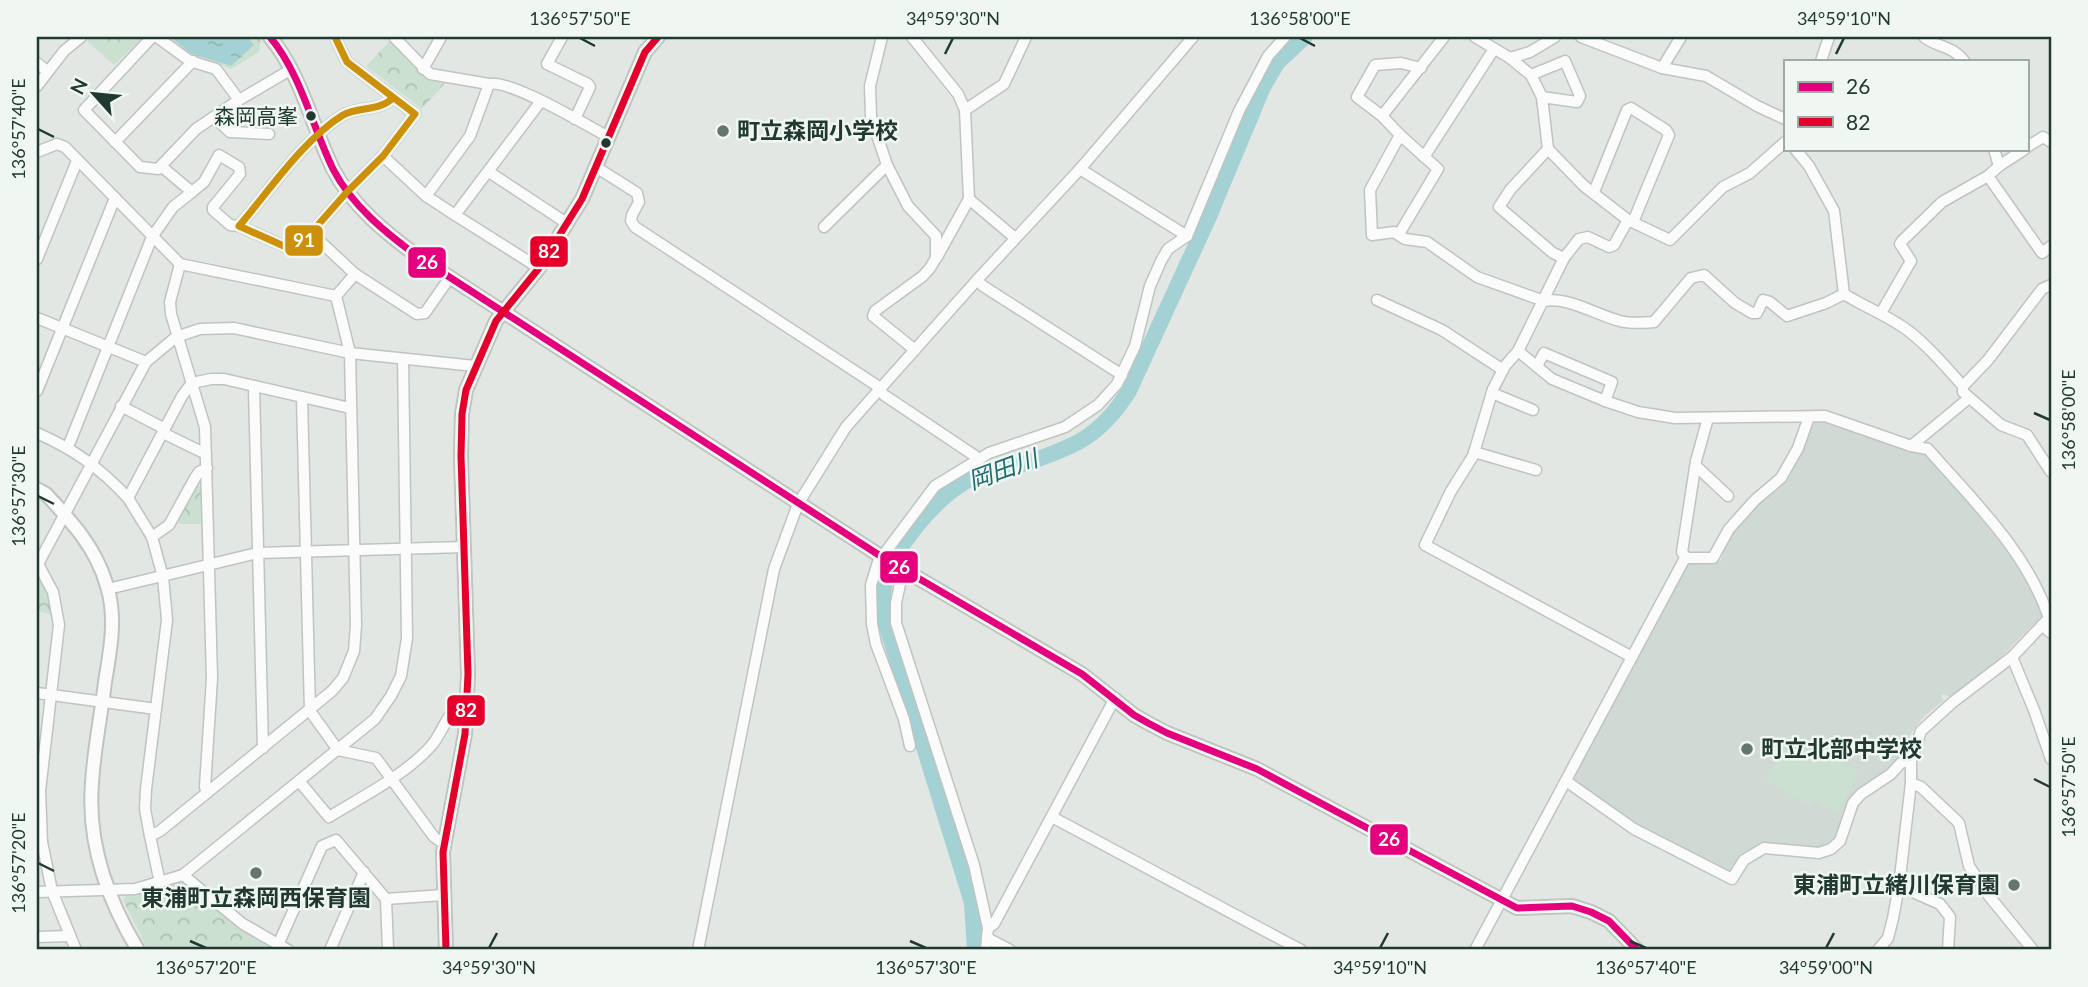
<svg xmlns="http://www.w3.org/2000/svg" width="2088" height="987" font-family="Lato,'Noto Sans JP',sans-serif">
<style>
.built{fill:#d0d9d4}
.park{fill:url(#park-crowns)}
.pitch{fill:#cbe0d0}
.water{fill:url(#water-ripples)}
.lines{fill:none;stroke-linecap:round;stroke-linejoin:round}
.river{stroke:#a4d2d4;stroke-width:16}
.minor-casing{stroke:#bfc4c1;stroke-width:13}
.tertiary-casing{stroke:#bfc4c1;stroke-width:16}
.minor{stroke:#fbfbfb;stroke-width:10}
.tertiary{stroke:#fbfbfb;stroke-width:12}
.bus-1-casing{stroke:#f0f7f2;stroke-width:12}
.bus-2-casing{stroke:#f0f7f2;stroke-width:12}
.bus-3-casing{stroke:#f0f7f2;stroke-width:12}
.bus-1{stroke:#e5007d;stroke-width:7}
.bus-2{stroke:#e4002b;stroke-width:7}
.bus-3{stroke:#cc900a;stroke-width:7}
.ticks{fill:none;stroke:#213930;stroke-width:2.5}
.bus-dot{fill:#213930;stroke:#f0f7f2;stroke-width:2.5}
.poi-dot{fill:#65766f;stroke:#f0f7f2;stroke-width:2.5}
.labels{text-anchor:middle;stroke-width:5;stroke-linejoin:round;paint-order:stroke}
.bus-label{font-size:21px;fill:#213930;stroke:#f0f7f2;text-anchor:end}
.poi-label{font-size:23px;font-weight:bold;fill:#213930;stroke:#f0f7f2;text-anchor:start}
.water-label{font-size:24px;font-style:italic;fill:#1e6c72;stroke:#f0f7f2}
.line-badge{stroke:#f0f7f2;stroke-width:2.5}
.badge-label{font-size:19px;text-anchor:middle;font-weight:bold;fill:#fff}
.neatline{fill:none;stroke:#213930;stroke-width:2.5}
.ticks-label{font-size:18px;text-anchor:middle;fill:#213930}
</style>
<defs>
<pattern id="park-crowns" width="20" height="18" patternUnits="userSpaceOnUse" patternTransform="scale(1.75)"><rect width="20" height="18" fill="#cbe0d0"/><path d="M2 6a3 3 0 1 1 6 0M12 15a3 3 0 1 1 6 0" fill="none" stroke="#aec1b3"/></pattern>
<pattern id="water-ripples" width="26" height="14" patternUnits="userSpaceOnUse" patternTransform="scale(1.75)"><rect width="26" height="14" fill="#a4d2d4"/><path d="M2 4q2-2 4 0t4 0M15 11q2-2 4 0t4 0" fill="none" stroke="#8db5b6"/></pattern>
</defs>
<rect width="100%" height="100%" fill="#e2e7e4"/>
<polygon class="built" points="1822,419 1926,453 2021,567 2043,615 2004,654 1953,697 1941,694 1943,701 1924,716 1912,732 1895,764 1852,799 1837,838 1821,847 1762,846 1755,848 1740,857 1730,873 1634,825 1573,778 1688,565 1692,562 1713,565 1721,560 1731,530 1768,493 1781,484 1792,469 1814,422"/>
<g class="park">
<polygon points="91,37 144,37 114,65 87,41"/>
<polygon points="167,37 259,37 261,39 259,52 231,69 187,53"/>
<polygon points="391,40 425,77 446,82 422,109 366,66"/>
<path d="M199,486L203,489L205,520L202,524H179C178,512 188,491 199,486Z"/>
<polygon points="37,578 41,579 49,592 53,615 37,611"/>
<polygon points="184,880 242,929 277,950 148,950 123,900 127,895 148,893"/>
</g>
<polygon class="pitch" points="1790,735 1859,772 1837,813 1814,798 1811,806 1766,780"/>
<polygon class="water" points="171,37 247,37 254,45 231,66 190,53"/>
<g class="lines">
<path class="river" d="M975,950L972,903L886,624C884,611 882,598 884,586C892,549 934,500 966,481C999,471 1057,456 1085,438C1104,426 1117,410 1129,391L1208,219L1263,87L1277,63L1305,37"/>
<defs>
<g id="minor">
<polyline points="152,37 84,110 140,167 158,169 196,129 239,100"/>
<polyline points="157,37 190,61 216,69 239,100 290,70"/>
<path d="M335,37L347,62L415,114L383,156L347,192L295,251L239,226C269,191 304,139 343,115C359,106 378,112 393,98"/>
<path d="M394,37L430,74L489,84C510,79 586,125 607,136"/>
<polyline points="562,37 547,64 588,84 590,87 575,119"/>
<polyline points="882,37 870,86 871,117 887,165 908,206 936,236 936,258 930,268 923,276 875,311 873,316 915,350"/>
<polyline points="912,37 958,94 965,110 969,199 1015,238"/>
<polyline points="1475,37 1510,58 1531,75 1542,97 1548,149 1584,186 1628,220 1670,240 1723,187 1750,173 1785,142"/>
<polyline points="1581,37 1662,68 1706,76 1757,106 1785,119"/>
<path d="M1924,37C1938,48 1952,45 1964,61"/>
<polyline points="1510,58 1530,52 1555,37"/>
<polyline points="1821,61 1829,37"/>
<polyline points="37,63 47,71"/>
<path d="M1421,68L1401,63L1375,65L1357,97L1382,116L1400,135L1370,190L1372,235L1394,232L1405,239L1427,242L1477,277L1544,301C1567,296 1599,316 1620,321C1631,324 1643,323 1654,322L1691,278L1704,275L1735,303L1752,313H1757L1763,300L1770,302L1787,316L1826,303L1844,294"/>
<polyline points="1662,68 1681,37"/>
<polyline points="423,69 441,37"/>
<polyline points="1531,75 1565,61 1580,96 1577,102 1542,97"/>
<polyline points="37,86 64,51 81,37"/>
<polyline points="965,110 1004,84 1026,37"/>
<polyline points="1382,116 1444,37"/>
<polyline points="214,117 230,132 269,134"/>
<polyline points="115,142 193,61"/>
<polyline points="2027,147 2043,137 2051,142"/>
<polyline points="1548,149 1510,190 1499,207 1553,253 1564,258"/>
<polyline points="1795,149 1809,166 1834,211 1844,294"/>
<polyline points="1994,149 1999,166"/>
<polyline points="37,152 57,144 65,147 180,264 336,296"/>
<polyline points="383,156 426,196 455,215 541,101"/>
<polyline points="1424,157 1494,49"/>
<polyline points="161,166 192,192 204,182 219,155 239,167 240,174 213,207 213,210 230,225 239,226"/>
<polyline points="596,167 637,193 639,202 632,215 631,221 635,227 876,385 884,395 975,456 978,460"/>
<polyline points="1080,169 1187,236"/>
<polyline points="489,172 568,224"/>
<polyline points="1988,176 2042,253 2051,246"/>
<polyline points="1594,192 1627,110 1631,108 1666,130 1669,135 1633,222"/>
<polyline points="426,196 470,136 489,84"/>
<polyline points="455,215 539,268"/>
<polyline points="1628,220 1614,245 1609,247 1588,237 1579,239 1564,258 1518,351 1505,366 1493,389 1473,456 1451,491 1425,545 1632,657"/>
<polyline points="824,227 887,165"/>
<polyline points="311,233 355,274 417,314 425,313 450,277"/>
<polyline points="1399,234 1438,169 1400,135"/>
<polyline points="937,257 969,199"/>
<polyline points="37,259 77,161"/>
<polyline points="180,264 170,302 171,314 205,427 212,678 205,787 207,793"/>
<polyline points="977,280 983,286 1122,375"/>
<path d="M1844,294C1863,306 1884,314 1903,327C1926,343 1944,365 1963,386V392L2001,425L2027,435L2051,472"/>
<polyline points="336,296 355,274"/>
<polyline points="1377,300 1442,330 1503,370"/>
<polyline points="1881,313 1911,261 1900,244 1902,241 1942,202 1988,176 1999,166 2025,149"/>
<polyline points="37,318 146,362"/>
<path d="M1518,351L1552,379L1605,401L1638,412L1675,418L1825,416L1911,446L1928,449C1974,502 2026,550 2049,618"/>
<polyline points="1537,366 1544,353 1612,382 1605,401"/>
<polyline points="1963,386 1988,360 2042,289 2051,285"/>
<polyline points="254,388 263,748"/>
<polyline points="37,391 115,198"/>
<polyline points="1492,393 1533,410"/>
<polyline points="302,398 310,711 338,750 376,758 434,837 444,844"/>
<polyline points="121,406 165,429"/>
<path d="M37,433C75,450 99,467 128,498L182,396L192,383L211,379H224L350,408"/>
<polyline points="163,433 206,454"/>
<polyline points="1911,446 1969,398"/>
<polyline points="68,447 152,237 173,207 192,192"/>
<polyline points="1474,452 1536,470"/>
<polyline points="1696,466 1728,496"/>
<polyline points="128,498 152,537 163,577 167,620 146,789 145,809 150,836"/>
<polyline points="152,537 169,525 195,478 199,472 207,468"/>
<polyline points="1685,556 1682,552 1696,461 1708,418"/>
<polyline points="37,562 53,592 59,625 40,791 42,842"/>
<polyline points="37,566 146,362 176,337 200,329 234,328 350,353 475,366"/>
<polyline points="903,570 896,603 896,623 974,865 988,928 986,950"/>
<polyline points="108,589 257,553 464,547"/>
<polyline points="2042,625 2051,633"/>
<polyline points="2012,657 2034,710 2051,759"/>
<polyline points="37,693 156,709"/>
<polyline points="910,746 904,719 876,644 872,624 871,585 878,562 935,486 989,453 1065,427 1098,405 1117,384 1135,346 1150,286 1161,261 1168,249 1187,236 1239,111 1268,56 1285,37"/>
<path d="M299,781L329,817C363,796 404,776 431,746C443,733 449,706 466,701"/>
<polyline points="1566,781 1634,829 1732,879 1744,860 1764,848 1819,853 1831,849 1840,841 1853,803 1861,794 1891,774 1901,763 1911,760"/>
<polyline points="1911,783 1921,787 1959,823 1969,866 1989,896 2033,950"/>
<polyline points="1052,817 1301,950"/>
<polyline points="38,842 42,842 52,891 76,950"/>
<polyline points="183,875 243,924 288,950"/>
<polyline points="160,883 150,836 160,831 332,691 343,678 354,651 356,625 350,353 336,296"/>
<polyline points="1899,886 1940,904 1950,917 1948,950"/>
<polyline points="37,892 135,889 183,875 375,719 391,696 401,676 407,638 403,359"/>
<polyline points="386,899 443,895"/>
<polyline points="988,928 994,924 1115,698"/>
<polyline points="37,937 70,936"/>
<polyline points="987,938 1010,950"/>
<polyline points="278,945 322,846 336,840 386,899 388,950"/>
<polyline points="330,950 364,872"/>
<polyline points="698,950 774,569 798,504 846,427 977,280 1080,169 1193,37"/>
<polyline points="1475,950 1685,558 1713,558 1729,529 1755,500 1781,478 1798,448 1809,417"/>
<polyline points="1878,950 1888,938 1893,918 1899,886 1911,783 1911,760 1921,731 1953,702 2012,657 2051,616"/>
</g>
<g id="tertiary">
<path d="M270,37C301,74 312,126 333,169C352,206 387,234 420,258L882,557L1082,674L1134,715L1148,723L1167,733L1257,769L1517,908L1572,906L1591,912L1609,921L1637,950"/>
<path d="M37,489L46,494C73,523 96,548 107,586C117,618 110,651 105,682C101,716 94,749 92,783C87,844 107,899 138,950"/>
<polyline points="446,950 443,852 465,734 468,674 461,456 462,414 466,390 496,321 539,268 582,199 645,52 658,37"/>
</g>
</defs>
<use href="#minor" class="minor-casing"/>
<use href="#tertiary" class="tertiary-casing"/>
<use href="#minor" class="minor"/>
<use href="#tertiary" class="tertiary"/>
<defs>
<path id="bus-1" d="M270,37C301,74 312,126 333,169C352,206 387,234 420,258L882,557L1082,674L1134,715L1148,723L1167,733L1257,769L1517,908L1572,906L1591,912L1609,921L1637,950"/>
<polyline id="bus-2" points="446,950 443,852 465,734 468,674 461,456 462,414 466,390 496,321 539,268 582,199 645,52 658,37"/>
<path id="bus-3" d="M335,37L347,62L415,114L383,156L347,192L295,251L239,226C269,191 304,139 343,115C359,106 378,112 393,98"/>
</defs>
<use href="#bus-1" class="bus-1-casing"/>
<use href="#bus-2" class="bus-2-casing"/>
<use href="#bus-3" class="bus-3-casing"/>
<use href="#bus-1" class="bus-1"/>
<use href="#bus-2" class="bus-2"/>
<use href="#bus-3" class="bus-3"/>
</g>
<path class="ticks" d="M580,38L595,46M1300,38L1315,46M945,54L953,38M1836,54L1844,38M38,129L54,137M2034,413L2050,420M38,496L54,504M2034,779L2050,787M38,863L54,871M190,941L206,948M910,941L926,948M1630,941L1646,948M489,948L497,933M1380,948L1388,933M1826,948L1834,933"/>
<g class="bus-dot">
<circle cx="311" cy="116" r="6"/>
<circle cx="606" cy="143" r="6"/>
</g>
<g class="poi-dot">
<circle cx="723" cy="131" r="7"/>
<circle cx="1747" cy="749" r="7"/>
<circle cx="256" cy="873" r="7"/>
<circle cx="2014" cy="885" r="7"/>
</g>
<g class="labels">
<g class="bus-label">
<text x="298" y="124">森岡高峯</text>
</g>
<g class="poi-label">
<text x="737" y="139">町立森岡小学校</text>
<text x="1761" y="757">町立北部中学校</text>
<text x="2000" y="893" text-anchor="end">東浦町立緒川保育園</text>
<text x="256" y="906" text-anchor="middle">東浦町立森岡西保育園</text>
</g>
<g class="water-label">
<text transform="translate(1003 470) rotate(-20)" y="8">岡田川</text>
</g>
</g>
<g class="line-badge">
<rect x="284" y="224" width="40" height="33" rx="7" fill="#cc900a"/>
<rect x="529" y="235" width="40" height="33" rx="7" fill="#e4002b"/>
<rect x="407" y="246" width="40" height="33" rx="7" fill="#e5007d"/>
<rect x="879" y="550" width="40" height="34" rx="7" fill="#e5007d"/>
<rect x="446" y="694" width="40" height="33" rx="7" fill="#e4002b"/>
<rect x="1369" y="823" width="40" height="33" rx="7" fill="#e5007d"/>
</g>
<g class="badge-label">
<text x="304" y="247">91</text>
<text x="549" y="258">82</text>
<text x="427" y="269">26</text>
<text x="899" y="574">26</text>
<text x="466" y="717">82</text>
<text x="1389" y="846">26</text>
</g>
<rect width="2088" height="987" fill="none" stroke="#f0f7f2" stroke-width="77"/>
<rect x="1784" y="60" width="245" height="91" fill="#f0f7f2" stroke="#9daba4" stroke-width="2"/>
<rect x="1798" y="82" width="35" height="10" fill="#e5007d" stroke="#9daba4" stroke-width="2"/>
<text x="1846" y="94" font-size="21" fill="#213930">26</text>
<rect x="1798" y="117" width="35" height="10" fill="#e4002b" stroke="#9daba4" stroke-width="2"/>
<text x="1846" y="130" font-size="21" fill="#213930">82</text>
<g transform="translate(94 94) rotate(297)" stroke="#f0f7f2" stroke-width="5" paint-order="stroke">
<path d="M0-5L12 26L0 18L-12 26Z" fill="#213930"/>
<text y="-10" font-size="19" font-weight="bold" text-anchor="middle" fill="#213930">N</text>
</g>
<rect x="38" y="38" width="2012" height="910" class="neatline"/>
<g class="ticks-label">
<text x="580" y="25">136°57'50"E</text>
<text x="953" y="25">34°59'30"N</text>
<text x="1300" y="25">136°58'00"E</text>
<text x="1844" y="25">34°59'10"N</text>
<text transform="translate(19 129) rotate(-90)" y="6">136°57'40"E</text>
<text transform="translate(2069 420) rotate(-90)" y="6">136°58'00"E</text>
<text transform="translate(19 496) rotate(-90)" y="6">136°57'30"E</text>
<text transform="translate(2069 787) rotate(-90)" y="6">136°57'50"E</text>
<text transform="translate(19 863) rotate(-90)" y="6">136°57'20"E</text>
<text x="206" y="974">136°57'20"E</text>
<text x="489" y="974">34°59'30"N</text>
<text x="926" y="974">136°57'30"E</text>
<text x="1380" y="974">34°59'10"N</text>
<text x="1646" y="974">136°57'40"E</text>
<text x="1826" y="974">34°59'00"N</text>
</g>
</svg>
